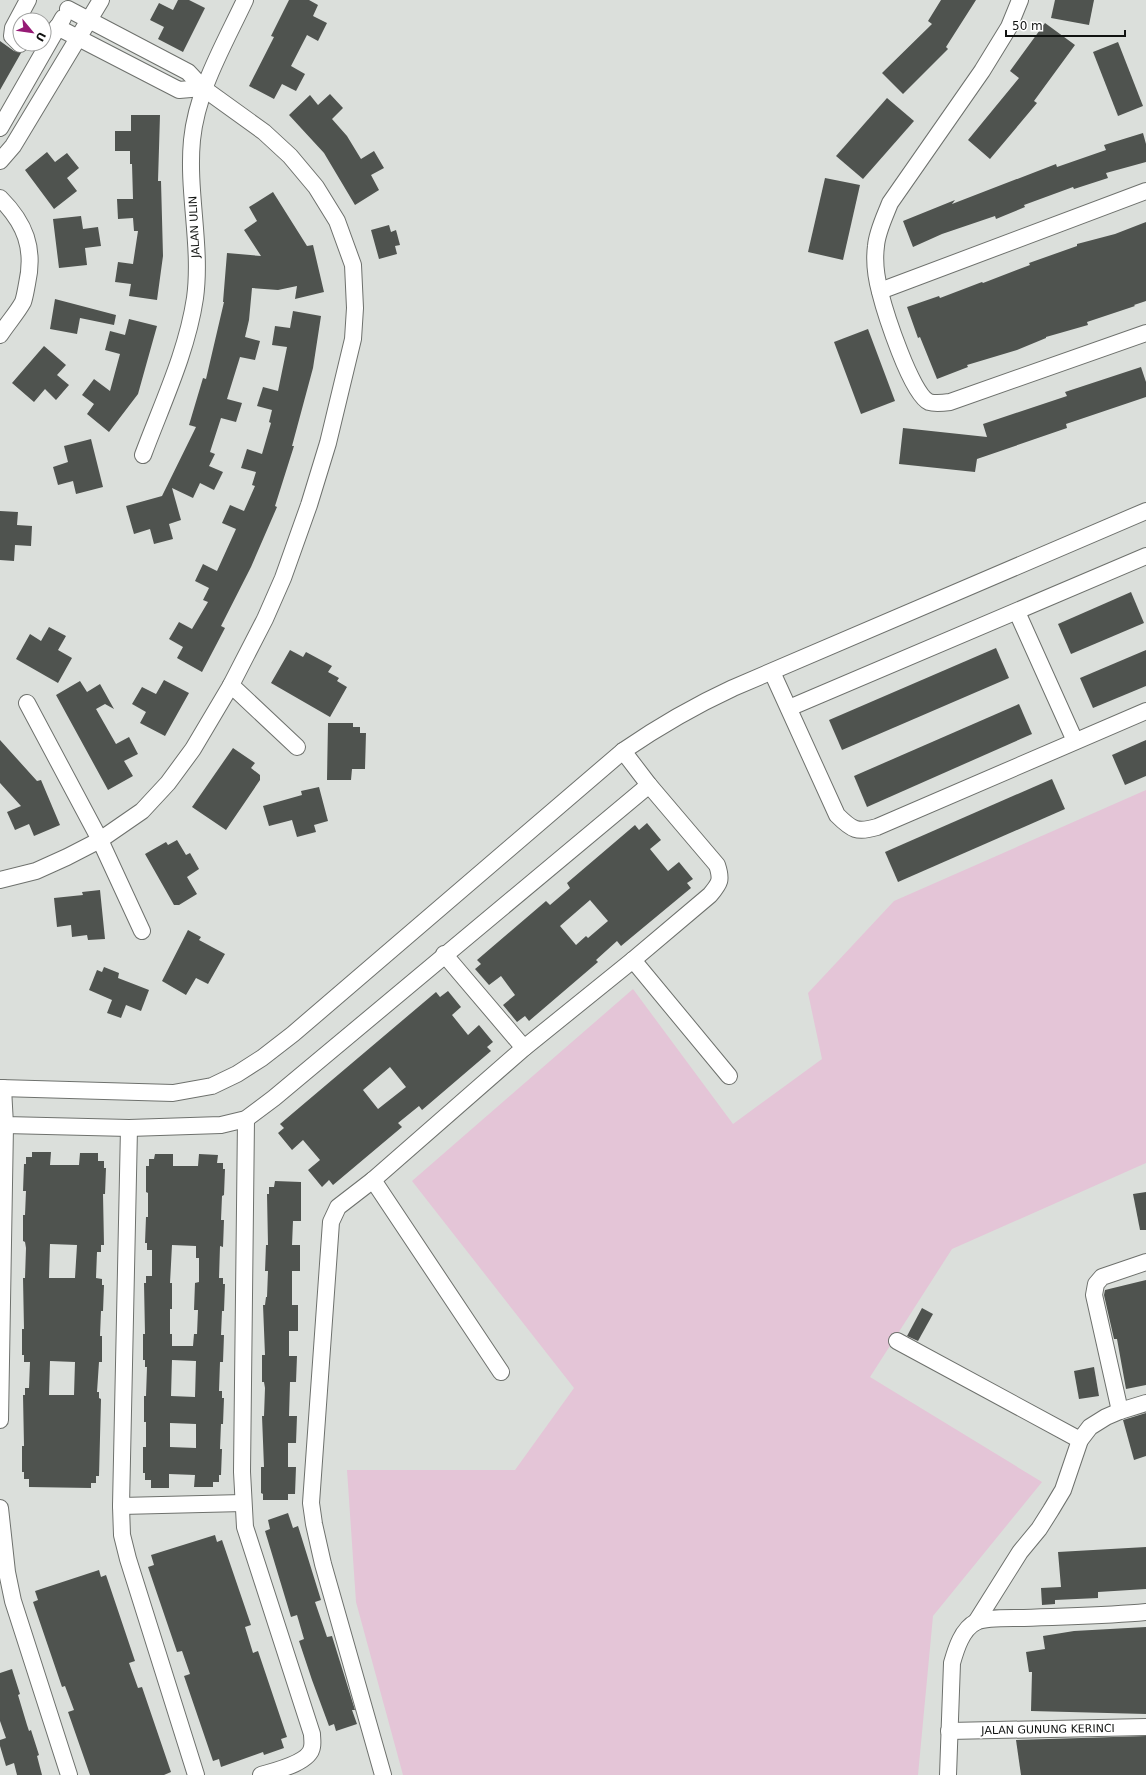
<svg xmlns="http://www.w3.org/2000/svg" width="1146" height="1775" font-family="'DejaVu Sans',sans-serif">
<style>
.green{fill:#e4c5d7}
.building{fill:#4f534f;fill-rule:evenodd}
.lines{fill:none;stroke-linecap:round;stroke-linejoin:round}
.minor-casing{stroke:#6e716d;stroke-width:18}
.minor{stroke:#fff;stroke-width:16}
.labels{text-anchor:middle;stroke-width:4;stroke-linejoin:round;paint-order:stroke}
.street-label{font-size:11px;fill:#111311;stroke:#fff}
</style>
<rect width="100%" height="100%" fill="#dbdfdb"/>
<polygon class="green" points="1146,790 1146,1163 952,1249 870,1377 1042,1482 933,1616 918,1775 403,1775 356,1602 347,1470 515,1470 574,1388 412,1181 633,989 733,1124 822,1059 808,993 894,901"/>
<g class="building">
<polygon points="178,0 189,0 205,8 183,52 158,39 164,27 150,20 159,3 173,10"/>
<polygon points="289,0 309,0 318,5 313,16 327,23 318,41 307,35 291,66 305,74 296,91 282,84 274,99 249,86 274,37 271,36"/>
<polygon points="941,0 976,0 946,47 948,49 903,94 882,73 932,24 928,21"/>
<polygon points="1055,0 1094,0 1089,25 1051,18"/>
<polygon points="1045,23 1075,45 1034,101 1037,103 990,159 968,140 1019,78 1010,71"/>
<polygon points="0,41 14,51 21,53 0,90"/>
<polygon points="1118,42 1143,106 1118,116 1093,52"/>
<polygon points="330,94 343,108 332,119 347,136 361,159 374,151 384,168 371,175 379,190 355,205 324,153 289,115 310,95 318,105"/>
<polygon points="887,98 914,121 863,179 836,156"/>
<polygon points="131,115 160,115 158,181 161,181 163,256 157,300 129,296 131,284 115,282 118,262 133,264 138,231 134,231 133,218 118,219 117,199 133,199 132,164 130,164 130,151 115,151 115,131 131,131"/>
<polygon points="1143,133 1146,144 1146,162 1106,173 1108,178 1074,189 1073,187 1024,205 1025,207 996,219 995,216 942,234 913,247 903,221 955,200 952,204 1056,164 1057,167 1106,150 1104,145"/>
<polygon points="47,152 55,162 67,153 79,168 67,178 77,191 54,209 25,170"/>
<polygon points="825,178 860,185 843,260 808,252"/>
<polygon points="273,192 307,246 313,245 324,292 295,299 297,286 278,290 252,288 249,320 245,337 260,341 255,360 240,357 227,399 242,403 236,422 221,418 210,452 215,454 209,466 223,472 214,490 200,483 193,498 172,488 181,520 169,524 173,539 154,544 150,529 134,534 126,506 162,496 196,427 189,425 203,378 206,379 224,302 223,302 227,253 261,256 244,230 257,221 249,207"/>
<polygon points="81,216 83,229 98,227 101,246 85,248 87,265 59,268 53,219"/>
<polygon points="1146,222 1146,301 1134,305 1135,306 1087,322 1088,325 1046,337 1046,338 1017,350 967,365 968,367 937,379 920,337 918,338 907,307 939,296 940,298 982,282 983,283 1030,265 1029,263 1077,246 1077,244 1115,234"/>
<polygon points="389,225 391,232 396,230 400,245 395,246 397,254 379,259 371,230"/>
<polygon points="55,299 116,315 114,325 80,318 77,334 50,329"/>
<polygon points="293,311 321,316 313,368 292,446 294,446 275,506 277,507 251,567 221,626 225,628 202,672 177,658 183,647 169,639 179,622 192,629 208,602 203,600 209,588 195,581 203,564 217,571 236,529 222,523 230,505 244,511 255,486 252,485 256,472 241,468 247,449 262,454 271,423 269,422 272,410 257,406 263,387 278,391 287,347 272,345 275,326 290,328"/>
<polygon points="129,319 157,326 138,394 109,432 87,414 94,404 82,395 94,379 110,391 120,354 105,350 110,331 125,335"/>
<polygon points="868,329 895,401 861,414 834,342"/>
<polygon points="44,346 66,365 57,375 69,385 56,400 45,389 34,402 12,383"/>
<polygon points="1141,367 1146,382 1146,397 1066,424 1067,428 977,459 975,472 899,464 903,428 987,437 983,424 1067,396 1065,392"/>
<polygon points="91,439 103,487 76,494 73,481 58,485 53,467 68,462 64,446"/>
<polygon points="0,511 18,512 17,525 32,526 31,546 15,545 14,561 0,560"/>
<polygon points="1131,592 1144,623 1071,654 1058,624"/>
<polygon points="49,627 66,636 58,650 72,658 58,683 16,659 30,634 41,641"/>
<polygon points="996,648 1009,678 842,750 829,720"/>
<polygon points="290,650 303,657 306,652 332,666 328,672 339,678 337,681 347,687 330,717 271,683"/>
<polygon points="1146,650 1146,686 1093,708 1080,678"/>
<polygon points="164,680 189,693 165,736 140,723 146,712 132,704 142,687 156,694"/>
<polygon points="80,681 87,692 100,684 114,709 105,704 96,709 116,744 129,737 138,754 124,761 133,776 108,790 56,695"/>
<polygon points="1019,704 1032,734 867,807 854,776"/>
<polygon points="328,723 353,723 353,727 360,727 360,733 366,733 365,769 352,769 351,780 327,780"/>
<polygon points="0,740 37,781 41,780 60,825 34,836 29,824 15,830 7,812 21,806 0,783"/>
<polygon points="1146,740 1146,776 1125,785 1112,755"/>
<polygon points="233,748 255,763 251,768 260,775 260,780 226,830 192,807"/>
<polygon points="1052,779 1065,809 898,882 885,852"/>
<polygon points="319,787 328,821 314,825 316,832 297,837 292,820 269,826 263,806 302,795 301,791"/>
<path d="M647,823L661,840L650,849L668,871L679,862L693,879L687,883L691,888L621,946L617,941L596,960L598,962L529,1021L525,1016L517,1022L503,1005L515,995L501,976L489,985L475,969L481,964L477,960L546,901L550,905L570,888L567,883L635,825L639,830ZM590,900L608,921L588,938L586,936L576,945L560,926Z"/>
<polygon points="177,840 186,855 190,853 199,869 187,877 197,894 179,905 174,905 145,854 166,842 168,845"/>
<polygon points="100,890 105,939 88,940 87,935 72,937 71,925 57,927 54,898 83,895 82,892"/>
<polygon points="188,930 201,937 199,940 225,954 208,984 196,978 186,995 162,981"/>
<polygon points="104,967 119,973 118,978 149,990 141,1011 126,1005 121,1018 107,1013 112,1000 89,990 97,970 102,972"/>
<path d="M448,991L461,1007L452,1015L468,1035L479,1025L493,1042L487,1047L491,1051L422,1110L419,1106L398,1123L402,1127L333,1185L329,1180L322,1187L308,1170L320,1160L303,1140L292,1150L278,1133L284,1128L280,1124L436,992L440,997ZM390,1067L406,1087L378,1109L363,1090Z"/>
<path d="M32,1152H51L50,1165H79L80,1153H98V1161H104V1168H106L105,1194H103L104,1245H101V1252H97L96,1278L102,1279V1285H104L103,1311H101L100,1336H102V1362H99L97,1392H99V1398L101,1399L99,1476H96V1483H91V1488L29,1487V1479H24V1472H22V1446H24L23,1395H25V1388H29L30,1362H24V1355H22V1329H24L23,1278H25L26,1248L25,1242L23,1241V1215H25L26,1191H23L24,1164H26V1157H32ZM50,1244L77,1245L75,1278H49ZM50,1361L75,1362L74,1395H49Z"/>
<path d="M155,1154H173V1166H198L199,1154L218,1155L217,1163H223V1169H225L224,1195L222,1196L221,1220H224L223,1247L220,1246L219,1278H223V1284H225L224,1311H222L221,1335H224L223,1362H220L219,1391H222V1398H224L223,1424H221L220,1449H222L221,1475H219V1482H213V1487H194L195,1475L169,1474V1488H151V1480H145V1473H143V1447H146V1422H144V1396H146L147,1367H145V1360H143V1334H145L144,1283H146V1276H152V1250H147V1243H145L146,1217H148V1193L146,1192V1166H149V1159H154ZM172,1245L196,1246V1258H199V1282L195,1283L194,1310H198L197,1334H194L193,1346H172V1334H170V1309H172V1283H170ZM172,1360L196,1361L195,1397L171,1396ZM170,1423L196,1424V1448L170,1447Z"/>
<polygon points="275,1181 301,1182 301,1221 293,1221 292,1245 300,1245 300,1271 292,1271 292,1305 298,1305 298,1331 289,1331 289,1356 297,1356 296,1382 290,1382 289,1416 297,1416 296,1443 288,1443 288,1467 296,1467 295,1494 288,1494 288,1500 263,1500 263,1494 261,1493 261,1467 264,1467 262,1416 264,1416 265,1388 264,1382 262,1382 262,1355 265,1355 263,1305 265,1305 266,1297 267,1297 268,1271 265,1271 266,1245 268,1245 267,1194 269,1194 269,1187 274,1187"/>
<polygon points="1146,1192 1146,1230 1140,1230 1133,1194"/>
<polygon points="1146,1280 1146,1385 1126,1389 1117,1339 1114,1339 1104,1295 1105,1290"/>
<polygon points="922,1308 933,1314 918,1341 907,1336"/>
<polygon points="1094,1367 1099,1396 1079,1399 1074,1371"/>
<polygon points="1146,1413 1146,1456 1134,1460 1123,1420"/>
<polygon points="288,1513 293,1528 298,1526 321,1600 315,1602 327,1637 332,1636 355,1710 352,1710 357,1724 336,1731 334,1724 329,1726 312,1680 299,1641 304,1639 297,1615 291,1617 265,1531 270,1529 268,1520"/>
<polygon points="215,1535 217,1542 222,1540 251,1625 245,1627 253,1653 258,1651 287,1737 281,1739 284,1748 264,1755 263,1752 221,1767 219,1759 213,1761 184,1676 190,1674 182,1651 177,1652 148,1567 154,1565 151,1555"/>
<polygon points="1146,1547 1146,1589 1098,1592 1098,1598 1055,1600 1055,1604 1042,1605 1041,1588 1061,1587 1058,1552"/>
<polygon points="99,1570 101,1577 106,1575 135,1661 129,1663 138,1688 142,1687 171,1772 164,1775 90,1775 68,1712 74,1710 65,1686 62,1687 33,1602 38,1600 35,1591"/>
<polygon points="1146,1627 1146,1714 1031,1711 1032,1672 1029,1672 1026,1652 1045,1649 1043,1636 1074,1631"/>
<polygon points="12,1669 20,1694 18,1695 27,1725 29,1731 31,1730 39,1755 37,1756 42,1775 17,1775 14,1763 6,1766 0,1746 0,1740 6,1738 0,1721 0,1673"/>
<polygon points="1146,1736 1146,1775 1021,1775 1016,1740"/>
</g>
<g class="lines">
<defs>
<g id="minor">
<path d="M1020,0L1009,27L982,71L890,203C885,216 877,232 876,246C874,261 876,277 880,292C885,312 911,394 929,402C935,404 943,403 950,402L1146,333"/>
<polyline points="57,27 179,90 203,88"/>
<polyline points="20,44 12,36 13,28 28,0"/>
<polyline points="0,128 63,18"/>
<polyline points="0,161 13,146 101,0"/>
<path d="M0,198C25,223 35,248 27,284C26,289 25,296 23,302C17,313 7,324 0,335"/>
<polyline points="880,291 1146,191"/>
<path d="M143,455C162,404 187,352 195,298C202,246 187,192 192,140C197,90 224,45 245,0"/>
<polyline points="1017,612 1075,741"/>
<path d="M772,672L837,815C852,830 857,833 877,827L1146,711"/>
<polyline points="231,685 297,747"/>
<polyline points="27,703 100,840 142,931"/>
<polyline points="789,708 1146,556"/>
<polyline points="0,880 36,871 67,857 100,840 142,811 168,783 193,749 231,685 265,619 283,578 309,505 328,443 353,339 355,308 353,265 337,221 316,187 290,156 264,132 203,88 188,72 68,9"/>
<polyline points="444,954 524,1048"/>
<polyline points="633,960 729,1076"/>
<path d="M0,1088L173,1093L212,1086L237,1074L262,1058L293,1034L623,751C658,727 694,706 733,688L1146,511"/>
<polyline points="3,1088 5,1125 129,1128 221,1125 246,1119 274,1098 649,785"/>
<path d="M246,1119L242,1472L245,1527L312,1734C312,1738 313,1743 312,1747C310,1763 274,1771 261,1775"/>
<polyline points="129,1128 121,1506 122,1535 128,1559 196,1775"/>
<polyline points="373,1180 501,1372"/>
<polyline points="897,1341 1080,1440"/>
<polyline points="1120,1411 1094,1295 1096,1284 1102,1277 1146,1262"/>
<polyline points="0,1420 5,1125"/>
<polyline points="121,1506 243,1503"/>
<polyline points="0,1508 7,1572 13,1601 69,1775"/>
<polyline points="976,1622 1020,1552 1039,1529 1051,1510 1063,1490 1080,1440 1090,1427 1106,1417 1120,1411 1146,1403"/>
<polyline points="949,1731 1146,1727"/>
<path d="M383,1775L323,1564L314,1524L311,1503L331,1222L338,1207L373,1180L524,1048L633,960L710,895C720,883 722,880 717,865L649,785L623,751"/>
<path d="M948,1775L952,1663C956,1649 962,1629 976,1622C985,1617 1013,1618 1024,1618C1065,1616 1106,1616 1146,1612"/>
</g>
</defs>
<use href="#minor" class="minor-casing"/>
<use href="#minor" class="minor"/>
</g>
<g class="labels">
<g class="street-label">
<text transform="translate(194 227) rotate(-93)" y="4">JALAN ULIN</text>
<text transform="translate(1048 1729) rotate(-1)" y="4">JALAN GUNUNG KERINCI</text>
</g>
</g>
<g transform="translate(32 32) rotate(119)"><circle r="19" fill="#ffffff" stroke="#a0a1a0"/>
<path d="M0-3L7 15L0 10L-7 15Z" fill="#961b75"/>
<text y="-6" font-size="11" font-weight="bold" text-anchor="middle" fill="#111311">U</text>
</g>
<path d="M1006 30v6h119v-6" fill="none" stroke="#111311" stroke-width="2"/>
<text x="1012" y="30" font-size="12" fill="#111311" stroke="#ffffff" stroke-width="3" paint-order="stroke">50 m</text>
</svg>
